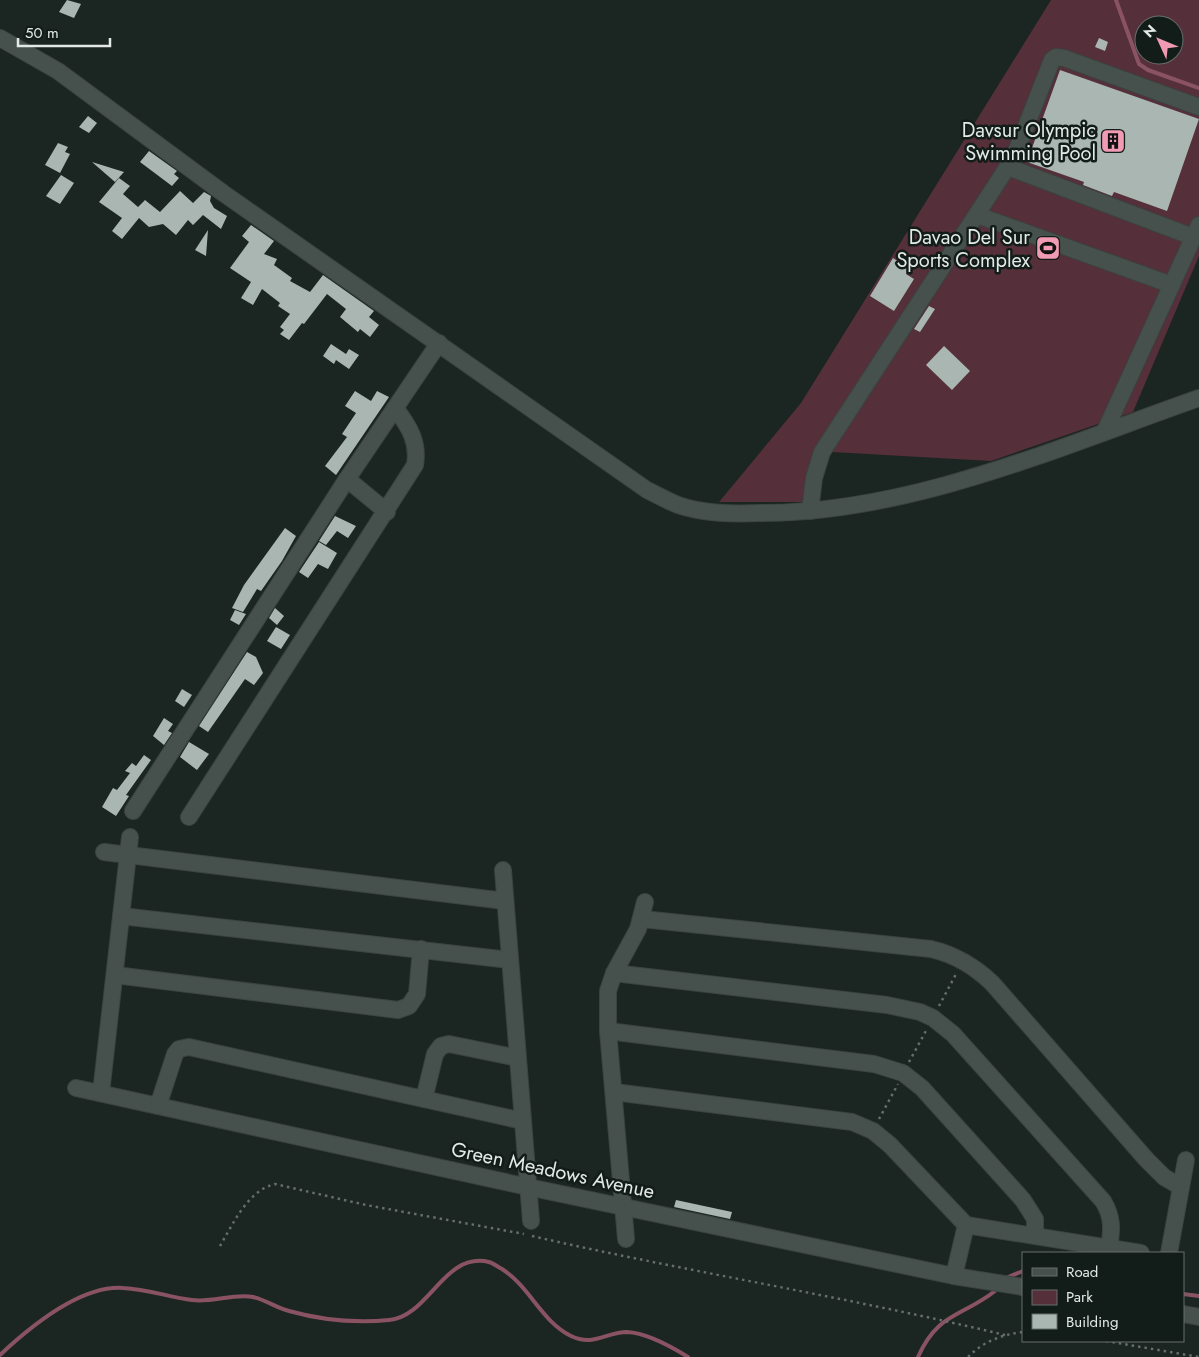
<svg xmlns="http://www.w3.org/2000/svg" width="1199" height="1357" font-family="Jost,sans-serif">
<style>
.green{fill:#552f3a;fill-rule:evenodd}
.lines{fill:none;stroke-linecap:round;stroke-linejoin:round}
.stream{stroke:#895363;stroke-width:4}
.building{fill:#a9b6b1}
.minor-casing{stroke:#3b4340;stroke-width:18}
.path{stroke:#666e6b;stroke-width:2.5;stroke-dasharray:2.5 4;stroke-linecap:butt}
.minor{stroke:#46514d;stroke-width:16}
.labels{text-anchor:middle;stroke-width:5;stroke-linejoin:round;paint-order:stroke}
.poi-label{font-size:20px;fill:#e3e9e7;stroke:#121c18;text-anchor:end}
.street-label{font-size:20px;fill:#e3e9e7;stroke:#121c18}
</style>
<rect width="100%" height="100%" fill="#1b2522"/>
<path class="green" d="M1051,0H1199V256L1133,412L991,461L814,451L809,465L802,502H719L801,403ZM1144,25H1174V55H1144Z"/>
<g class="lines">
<g class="stream">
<polyline points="1116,0 1139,64 1148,70 1199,88"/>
<polyline points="1008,1277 1023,1271"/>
<polyline points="1183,1294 1199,1296"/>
<path d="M0,1355C30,1327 80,1285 123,1288C147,1289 169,1297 192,1300C212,1303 234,1293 253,1297C266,1300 277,1308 289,1311C321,1320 357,1323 389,1320C429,1317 444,1251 489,1262C493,1263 498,1267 502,1269C530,1287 541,1321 571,1336C594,1347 606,1332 627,1332C647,1333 672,1347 688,1357"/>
<path d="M918,1357C938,1312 962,1317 995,1291"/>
</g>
</g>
<g class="building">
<polygon points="67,0 81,4 74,18 59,12"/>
<polygon points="1099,38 1108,42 1105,51 1095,47"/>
<polygon points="1060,70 1199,119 1167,211 1114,192 1112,196 1083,185 1084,182 1027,162"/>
<polygon points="88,116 97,123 89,133 79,127"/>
<polygon points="58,143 68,147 65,152 70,154 60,173 45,165"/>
<polygon points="149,151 177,171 174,174 179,178 172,186 140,162"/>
<polygon points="92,162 124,172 115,182"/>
<polygon points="61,175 74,183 60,204 46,196"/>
<polygon points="119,178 130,186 123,194 138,207 145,200 160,212 180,191 193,203 204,192 211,196 210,201 214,208 227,216 221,229 203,215 193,225 188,220 176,235 163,224 149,227 139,218 122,239 112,231 122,218 99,202"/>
<polygon points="251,225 274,241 264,254 277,259 274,265 292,278 290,281 310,292 323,275 374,311 369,317 379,325 370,337 360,329 358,332 340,317 346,309 327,294 304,324 302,323 289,340 280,334 284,330 280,327 290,314 278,306 280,303 262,289 253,305 241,298 251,282 230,268 249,242 242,236"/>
<polygon points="208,230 206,256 195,250"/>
<polygon points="893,258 909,269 906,274 914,279 894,311 870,296"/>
<polygon points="929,306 935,309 920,332 914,329"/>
<polygon points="331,344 346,354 349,349 359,355 349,369 336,360 334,364 323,356"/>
<polygon points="944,346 970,371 952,390 926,365"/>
<polygon points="355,391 371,401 377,391 389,397 336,475 325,466 347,437 342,434 356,413 345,406"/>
<polygon points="335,516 356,526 348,538 337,531 326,545 319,541"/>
<polygon points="285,528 296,536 282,561 261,591 257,589 243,612 232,608 244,585"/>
<polygon points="319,542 337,553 328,569 318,564 308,578 299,572"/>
<polygon points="275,608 284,616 277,625 269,618"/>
<polygon points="235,610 246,614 239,625 230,620"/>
<polygon points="276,627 290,635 281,649 267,641"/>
<polygon points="247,652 256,657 263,673 254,685 245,679 208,732 199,726"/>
<polygon points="182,689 192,695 184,707 175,701"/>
<polygon points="164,718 173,724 168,731 172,733 164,745 153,736"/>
<polygon points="189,742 209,754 197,770 180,757"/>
<polygon points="144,755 151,760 126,795 129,796 116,816 102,807 113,788 117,790 130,773 125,771 132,763 136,766"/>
<polygon points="676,1200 732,1212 730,1219 674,1207"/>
</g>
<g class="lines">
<defs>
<g id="minor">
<path d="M0,38L58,71L223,193L647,490C657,495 668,501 678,505C704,514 733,514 761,513C911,513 1059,447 1199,398"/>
<polyline points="1008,167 1193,237"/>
<polyline points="977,215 1172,285"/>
<polyline points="1105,431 1199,225"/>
<polyline points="347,479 387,512"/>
<polyline points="810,511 814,478 822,452 1014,157 1052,60 1056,57 1064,58 1199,107"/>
<polyline points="133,811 347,479 439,343"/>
<path d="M189,817L415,465C419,442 409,426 395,408"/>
<polyline points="104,852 505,901"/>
<polyline points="503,870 531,1221"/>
<polyline points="121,916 510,960"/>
<path d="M642,919L931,949C956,955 974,966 992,983L1146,1159L1164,1177L1181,1187"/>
<path d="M614,973L887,1005L920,1012L933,1018L953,1034L1103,1201C1113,1217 1112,1230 1109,1248"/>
<polyline points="115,975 398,1010 409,1006 417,994 421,949"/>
<polyline points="608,1031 874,1064 903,1073 922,1088 1023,1200 1035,1219 1035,1236"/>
<polyline points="76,1088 528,1187 954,1276 1023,1287"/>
<polyline points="614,1092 852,1122 873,1131 890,1145 966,1225 1141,1253"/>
<polyline points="101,1093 130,837"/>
<polyline points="424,1099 435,1054 441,1046 449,1044 518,1058"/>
<polyline points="158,1106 175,1054 179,1049 189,1047 523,1121"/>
<polyline points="626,1239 608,1031 608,991 614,973 638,929 645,902"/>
<polyline points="1169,1253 1186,1160"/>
<polyline points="954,1276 966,1225"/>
<polyline points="1183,1314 1199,1317"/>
</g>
</defs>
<use href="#minor" class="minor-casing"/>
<g class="path">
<polyline points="939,1006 956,974"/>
<polyline points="909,1062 927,1029"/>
<polyline points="879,1119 898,1084"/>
<path d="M532,1236C688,1272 848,1297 1005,1335"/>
<path d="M220,1246C233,1224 248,1190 275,1184L366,1205L524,1234"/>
<polyline points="1106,1341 1199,1357"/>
<path d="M968,1357C984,1341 1001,1335 1023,1332"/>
</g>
<use href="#minor" class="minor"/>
</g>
<defs>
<symbol id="building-square" viewBox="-11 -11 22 22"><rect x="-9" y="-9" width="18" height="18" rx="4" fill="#f19ab3" stroke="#121c18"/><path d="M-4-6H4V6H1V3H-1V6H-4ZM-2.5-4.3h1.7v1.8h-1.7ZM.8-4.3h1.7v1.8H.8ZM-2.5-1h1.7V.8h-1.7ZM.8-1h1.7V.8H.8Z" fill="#111"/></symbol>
<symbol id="stadium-square" viewBox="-11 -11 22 22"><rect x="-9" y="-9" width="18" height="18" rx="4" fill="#f19ab3" stroke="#121c18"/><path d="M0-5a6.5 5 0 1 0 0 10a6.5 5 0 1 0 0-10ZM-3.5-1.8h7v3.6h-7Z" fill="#111"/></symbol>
</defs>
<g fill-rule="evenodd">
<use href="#building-square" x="1099" y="127" width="28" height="28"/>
<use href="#stadium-square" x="1034" y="234" width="28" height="28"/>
</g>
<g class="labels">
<g class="poi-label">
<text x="1096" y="137">Davsur Olympic<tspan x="1096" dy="23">Swimming Pool</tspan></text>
<text x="1030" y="244">Davao Del Sur<tspan x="1030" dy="23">Sports Complex</tspan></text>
</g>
<g class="street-label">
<text transform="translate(553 1170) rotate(12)" y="7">Green Meadows Avenue</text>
</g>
</g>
<rect x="1022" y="1252" width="162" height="90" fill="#121c18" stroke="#666e6b"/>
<rect x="1032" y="1268" width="25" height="8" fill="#46514d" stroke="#666e6b"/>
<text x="1066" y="1277" font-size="15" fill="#e3e9e7">Road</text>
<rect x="1032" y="1290" width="25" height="15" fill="#552f3a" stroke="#666e6b"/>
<text x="1066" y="1302" font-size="15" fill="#e3e9e7">Park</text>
<rect x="1032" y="1314" width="25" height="15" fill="#a9b6b1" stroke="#666e6b"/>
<text x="1066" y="1327" font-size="15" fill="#e3e9e7">Building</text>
<g transform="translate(1159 40) rotate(314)"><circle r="24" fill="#121c18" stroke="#666e6b"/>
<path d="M0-4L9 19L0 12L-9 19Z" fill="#f19ab3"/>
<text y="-8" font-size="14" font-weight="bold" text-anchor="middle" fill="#e3e9e7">N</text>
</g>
<path d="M18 38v8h92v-8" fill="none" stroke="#e3e9e7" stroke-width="2.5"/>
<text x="25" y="38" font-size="15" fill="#e3e9e7" stroke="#121c18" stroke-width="4" paint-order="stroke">50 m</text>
</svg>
